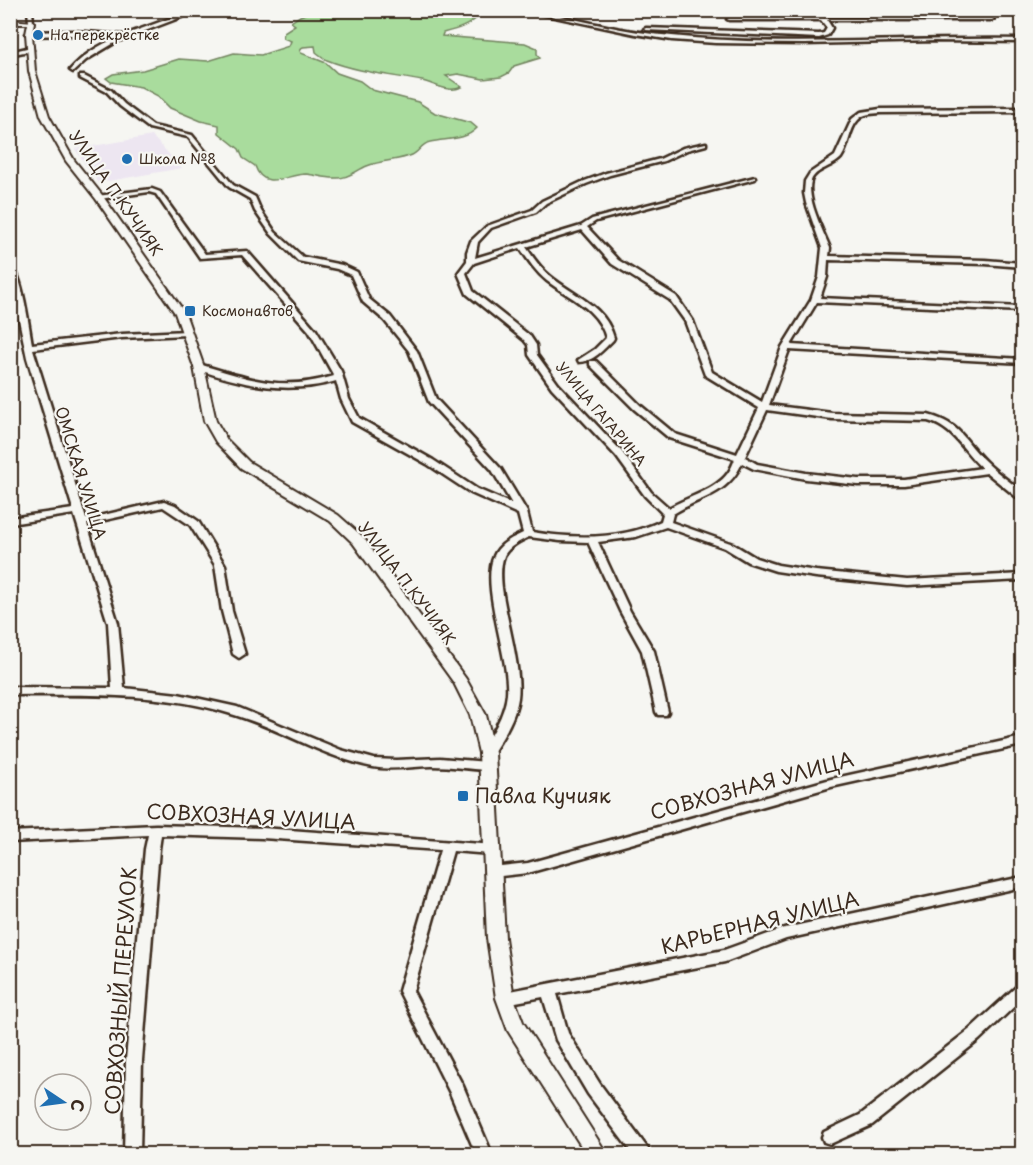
<svg xmlns="http://www.w3.org/2000/svg" width="1033" height="1165" font-family="'Playpen Sans',sans-serif">
<style>
.built{fill:#ede6f1}
.green{fill:#a9dc9d;stroke:#72835e;stroke-width:1.5}
.lines{fill:none;stroke-linecap:round;stroke-linejoin:round}
.minor-casing{stroke:#3b2a1e;stroke-width:5}
.tertiary-casing{stroke:#3b2a1e;stroke-width:4}
.minor{fill:#f6f6f2;fill-rule:evenodd}
.tertiary{fill:#f6f6f2;fill-rule:evenodd}
.poi-dot{fill:#1f6fb2;stroke:#f6f6f2;stroke-width:2}
.labels{text-anchor:middle;stroke-width:4.5;stroke-linejoin:round;paint-order:stroke}
.far-poi-label{font-size:14px;fill:#3b2a1e;stroke:#f6f6f2;text-anchor:start}
.far-street-label{font-size:14px;fill:#3b2a1e;stroke:#f6f6f2}
.street-label{font-size:16px;fill:#3b2a1e;stroke:#f6f6f2}
.near-street-label{font-size:20px;fill:#3b2a1e;stroke:#f6f6f2}
.near-poi-label{font-size:20px;fill:#3b2a1e;stroke:#f6f6f2;text-anchor:start}
</style>
<rect width="100%" height="100%" fill="#f6f6f2"/>
<filter id="ink" filterUnits="userSpaceOnUse"><feTurbulence type="fractalNoise" baseFrequency=".0167" numOctaves="2"/><feDisplacementMap in="SourceGraphic" scale="12" xChannelSelector="R" yChannelSelector="G"/><feConvolveMatrix kernelMatrix="1 2 1 2 8 2 1 2 1" color-interpolation-filters="sRGB"/></filter>
<g filter="url(#ink)">
<polygon class="built" points="152,136 182,168 98,183 75,149"/>
<path class="green" d="M315,10L473,12L480,15C469,26 458,29 443,33L442,36L525,43L537,48V54L540,58L514,66L509,73L501,77L483,79L458,74L446,76L462,87C457,89 454,90 449,89C439,88 431,83 422,81C391,75 357,72 327,60C323,58 320,55 316,52L315,46L303,47L300,51L301,53L326,63L337,73L360,81L372,90L418,102L435,113L471,123L477,128C465,141 446,138 430,142C421,144 419,152 412,155C398,161 382,160 367,166C357,170 349,178 338,178C327,179 317,175 306,174C287,174 264,192 255,166L243,158L239,149L219,133V125L201,121L170,108L158,96L141,87L111,82L106,78L113,74L143,70L179,59L208,61L234,53L261,55L289,46L291,41L283,38L284,32L295,25L291,22L300,16Z"/>
<g class="lines">
<defs>
<g id="minor">
<polygon points="28,10 32,10 33,23 29,22"/>
<path d="M193,10H200L116,42L86,60L73,72L70,70C83,55 99,45 117,38L73,35L29,36L26,34L29,32L73,31L124,35Z"/>
<path d="M522,10H533C579,20 625,32 672,36C788,48 905,37 1022,39V42L935,41L804,44L716,43L672,40L635,34Z"/>
<polygon points="806,10 812,10 824,18 992,18 994,19 992,20 827,20 832,28 828,35 819,38 646,30 644,29 646,28 819,34 824,33 827,28 821,20 729,20 727,19 729,18 818,18"/>
<polygon points="31,47 33,50 10,55 10,52"/>
<path d="M80,76H84L111,90L124,104L153,126L192,135L233,185L255,197L261,211L275,232L303,257L342,265L357,272L369,299L390,316L417,351L436,399L501,469L527,512L532,532C574,539 622,540 661,521L663,514L645,496L616,456L552,388L529,355L528,345L524,340L467,294L458,273L467,261V252L471,241L487,226L532,210L542,201L582,182L606,173L660,159L683,148L706,143V145L687,150L664,161L610,175L586,184L546,203L536,212L491,228L478,242L475,258L581,226L592,219L755,177V179L596,221L587,227L618,260L676,296L693,321L712,372L762,402L782,347L811,300L819,277L822,248L806,203L804,193L805,181L810,173L835,156L852,119L861,112L880,109L1022,108V112L880,113C872,114 864,113 858,120C849,129 849,147 841,158C833,167 815,169 811,181C806,199 823,231 830,248L829,256L985,260L1022,263V267L985,264L828,260L827,277L820,298L1022,307V311L817,302L791,345L1022,359V363L789,350L769,405L832,413L928,415C962,424 963,440 986,462C997,473 1011,482 1022,492V500L1019,499L987,473L904,485H858L806,479L754,469L742,463C727,496 701,496 673,514L671,522L733,544L756,558L778,565L816,571L907,580L1022,574V580L907,586L816,577L776,571L748,562L725,548L666,527L636,537L598,542L630,611L654,651L668,712L666,715H658L656,712L642,651L620,611L588,542L560,541L529,537C520,541 508,547 504,556C500,566 501,578 502,588C506,619 522,669 518,698C515,719 502,738 491,756H483L481,753C491,735 505,715 507,694C510,657 480,586 494,556C499,544 512,538 523,533L518,514L471,493L427,464L352,422L341,399L336,381C287,395 243,385 196,369L195,367L199,364C249,379 281,392 334,376L309,331L242,255L200,258L156,194L149,192L99,199L97,198V196L152,189L160,192L205,254L247,251L316,330L341,371L349,399L359,418L433,460L477,489L512,504L492,470L429,402L409,351L384,320L363,302L351,275L337,269L298,261L271,234L255,211L250,199L229,187L188,137L149,128L120,106L107,92L80,78ZM582,230L612,264L670,300L685,321L705,375L759,408L737,454L675,434L640,405L596,361H590V365L634,409L669,438L735,459C733,464 731,469 728,473C716,490 687,497 669,508L651,492L622,452L558,384L537,355L536,345L530,336L473,291L466,273L474,263L520,248C528,260 536,272 547,281C569,298 598,308 606,338L595,349L578,360L579,362C593,362 604,349 613,340L614,338C605,305 574,296 550,276C540,268 533,257 526,247ZM767,410L832,419L928,421C954,428 963,451 982,468L904,479H858L806,473L757,464L745,457Z"/>
<path d="M10,263C22,272 29,327 32,344L122,334L187,331L191,333L187,335L122,338L33,349L86,519L164,501L175,505L198,521L225,565L232,611L245,654L239,658L233,654L222,611L215,565L190,525L163,507L87,524L118,623L124,688L178,694L237,707L341,750L374,759L396,760L440,758L487,762L491,763L493,766L491,769L487,770C469,769 451,766 432,766C413,766 393,771 373,767C322,757 278,727 228,713C158,692 83,695 10,695V687L112,688L108,623L74,514L10,524V518L73,509L27,358L10,276Z"/>
<polygon points="1022,737 1022,745 831,787 528,873 492,877 487,876 485,872 487,868 492,867 528,863 831,779"/>
<polygon points="156,825 262,828 495,845 497,849 495,853 490,854 453,851 413,991 463,1086 492,1154 476,1154 450,1093 399,991 440,850 262,838 161,835 159,849 142,1060 140,1154 124,1154 126,1060 145,849 148,835 10,842 10,832"/>
<polygon points="1022,877 1022,887 786,939 725,962 557,994 568,1033 600,1084 648,1149 650,1154 633,1154 588,1094 556,1040 543,997 505,1004 500,1002 498,998 500,994 505,992 724,950 785,928"/>
<polygon points="1022,984 1022,999 979,1040 872,1125 830,1144 824,1142 822,1137 824,1132 860,1115 969,1030 1017,986"/>
</g>
<polygon id="tertiary" points="10,20 34,22 32,34 35,71 49,116 74,160 102,195 185,313 204,367 216,421 227,440 249,462 338,515 363,537 466,679 486,715 495,753 505,938 514,998 523,1022 607,1154 586,1154 508,1031 496,998 487,938 479,753 470,715 454,683 353,543 330,521 241,468 216,442 204,421 194,367 175,313 96,199 66,161 41,116 29,71 26,34 28,24 10,24"/>
</defs>
<use href="#minor" class="minor-casing"/>
<use href="#tertiary" class="tertiary-casing"/>
<use href="#minor" class="minor"/>
<use href="#tertiary" class="tertiary"/>
</g>
</g>
<g class="poi-dot">
<circle cx="38" cy="35" r="6"/>
<circle cx="127" cy="159" r="6"/>
<rect x="184" y="305" width="12" height="12" rx="3"/>
<rect x="457" y="790" width="12" height="12" rx="3"/>
</g>
<g class="labels">
<g class="far-poi-label">
<text x="50" y="40">На перекрёстке</text>
<text x="139" y="164">Школа №8</text>
<text x="202" y="316">Космонавтов</text>
</g>
<g class="far-street-label">
<text transform="translate(601 414) rotate(50)" y="5">УЛИЦА ГАГАРИНА</text>
</g>
<g class="street-label">
<text transform="translate(116 193) rotate(55)" y="6">УЛИЦА П.КУЧИЯК</text>
<text transform="translate(81 473) rotate(73)" y="6">ОМСКАЯ УЛИЦА</text>
<text transform="translate(407 583) rotate(53)" y="6">УЛИЦА П.КУЧИЯК</text>
</g>
<g class="near-street-label">
<text transform="translate(752 786) rotate(-15)" y="7">СОВХОЗНАЯ УЛИЦА</text>
<text transform="translate(251 817) rotate(3)" y="7">СОВХОЗНАЯ УЛИЦА</text>
<text transform="translate(760 923) rotate(-14)" y="7">КАРЬЕРНАЯ УЛИЦА</text>
<text transform="translate(121 991) rotate(-86)" y="7">СОВХОЗНЫЙ ПЕРЕУЛОК</text>
</g>
<g class="near-poi-label">
<text x="475" y="803">Павла Кучияк</text>
</g>
</g>
<rect width="1033" height="1165" fill="none" stroke="#f6f6f2" stroke-width="36"/>
<rect x="18" y="18" width="997" height="1129" fill="none" stroke="#3b2a1e" stroke-width="2" filter="url(#ink)"/>
<g transform="translate(63 1102) rotate(103)"><circle r="28" fill="#f6f6f2" stroke="#aba49d" stroke-width="1.5"/>
<path d="M0-4.5L10 22L0 15L-10 22Z" fill="#1f6fb2"/>
<text y="-9" font-size="16" font-weight="bold" text-anchor="middle" fill="#3b2a1e">С</text>
</g>
</svg>
